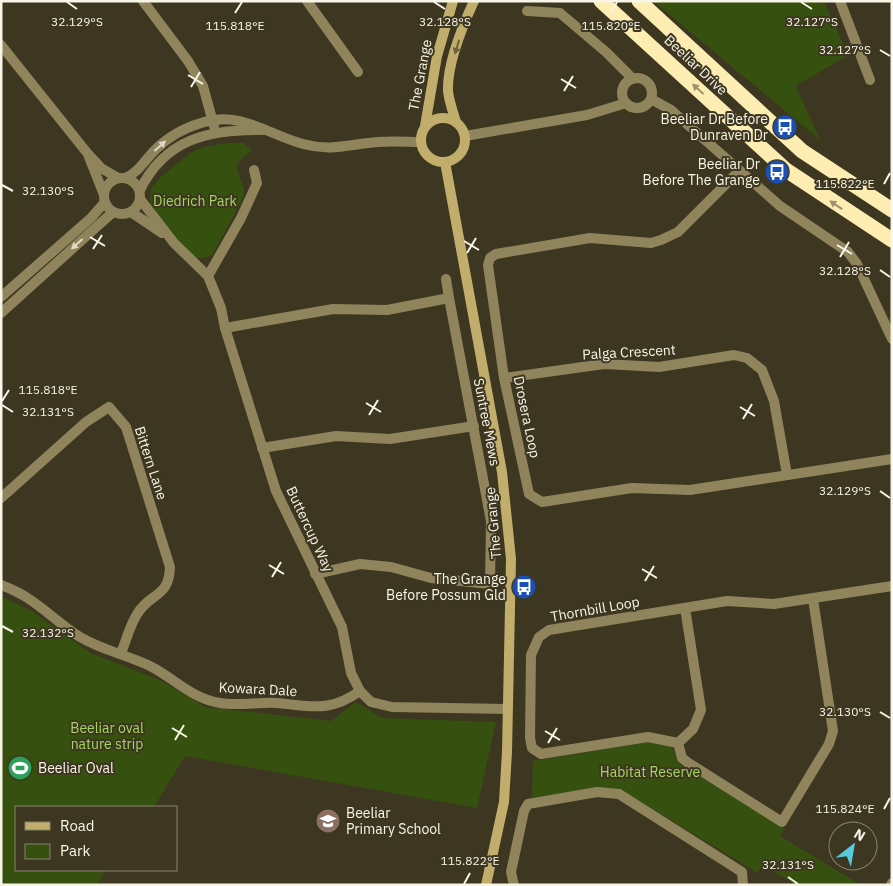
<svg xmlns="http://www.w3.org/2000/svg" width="893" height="886" font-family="'IBM Plex Sans',sans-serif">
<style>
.green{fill:#36500f}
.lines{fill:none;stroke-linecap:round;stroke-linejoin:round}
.street{stroke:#8f845b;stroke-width:10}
.secondary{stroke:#c1ae6c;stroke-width:10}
.highway{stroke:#feedb2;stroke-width:15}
.oneway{fill:#6b613b}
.oneway2{fill:#9e926a}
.oneway3{fill:#ded9c4}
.ticks{fill:none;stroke:#f9f5e7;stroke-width:2}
.labels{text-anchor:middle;stroke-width:4;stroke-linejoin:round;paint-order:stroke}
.street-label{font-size:14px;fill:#f9f5e7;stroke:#3d3721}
.poi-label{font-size:14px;fill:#f9f5e7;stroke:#3d3721;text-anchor:end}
.park-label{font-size:14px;fill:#a4d760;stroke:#3d3721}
.ticks-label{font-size:12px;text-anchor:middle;fill:#f9f5e7;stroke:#3d3721;stroke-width:4;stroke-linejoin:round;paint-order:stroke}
</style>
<rect width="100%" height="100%" fill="#3d3721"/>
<g class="green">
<polygon points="653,1 824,1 848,55 796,86 820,140"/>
<path d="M228,143H244L252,151C223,168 246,174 244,196L213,254C189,272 164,227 150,211L151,188L161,177L189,154L203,147Z"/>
<polygon points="1,596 32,611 90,653 160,680 205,707 331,721 356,702 382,718 496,722 477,808 185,756 154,807 16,807 16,870 106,870 97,885 1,885"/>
<polygon points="659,740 671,746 681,765 785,828 780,836 861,885 796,885 762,864 758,873 636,799 610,788 590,788 532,798 533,761"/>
</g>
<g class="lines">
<g class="street">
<polyline points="143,1 188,61 203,86 214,126"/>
<polyline points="307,1 358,72"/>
<polyline points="840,1 870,80"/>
<polyline points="527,11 560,13 606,52 633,79"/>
<polyline points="1,45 88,154 101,168 118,178"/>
<circle cx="637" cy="93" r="15"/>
<polyline points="651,99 671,110 780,206 848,252 857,264 892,339"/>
<polyline points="465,136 587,115 626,103"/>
<polyline points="89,157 104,195"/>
<polyline points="739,171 678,232 661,240 651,243 590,238 496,254 490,258 488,265 504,378 529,494 542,502 632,488 690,490 892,459"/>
<circle cx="122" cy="196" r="18"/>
<path d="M125,178C138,173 145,160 155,150C168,137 184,128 201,123C239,110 267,134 303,144C332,152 350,144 378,142C392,141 407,142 420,142"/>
<path d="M140,190C165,139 209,129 262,130"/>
<polyline points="140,199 174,243 208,276 221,308 225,328 276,491 342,627 351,673 360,691 371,702 392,707 507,709"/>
<polyline points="131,212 162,233"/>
<polyline points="208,276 241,218 257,183 254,170"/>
<polyline points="446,279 449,298"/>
<polyline points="1,297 91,218 105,202"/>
<polyline points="1,313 113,212"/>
<polyline points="225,328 333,309 387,310 449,298 491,521 490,584 431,578 391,567 360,564 315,574"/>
<polyline points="504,378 604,364 659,367 734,355 747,358 762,370 774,401 787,475"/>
<polyline points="262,448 336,436 390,439 474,426"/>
<path d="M1,498L86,422L109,407L126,427L170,567C169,599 149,592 136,616C129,628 126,641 121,653"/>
<path d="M1,585C37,598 51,619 80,637C102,650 127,655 150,666C174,678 192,699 220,703C238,706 258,702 277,703C312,706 329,713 360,691"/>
<polyline points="813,599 833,731 829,744 782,822 687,762 682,758 678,743 648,737 541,754 532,748 530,738 531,655 539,637 549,630 727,601 774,604 892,586"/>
<polyline points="678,743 693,729 701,710 685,608"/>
<polyline points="514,885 511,872 524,811 528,804 597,792 619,794 742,872 743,885"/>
<polyline points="891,885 892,883"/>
</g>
<g class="secondary">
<circle cx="443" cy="140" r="22"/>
<path d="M456,122C453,112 449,101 448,91C447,65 463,25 474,1"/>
<polyline points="425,126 437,56 453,1"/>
<polyline points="445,162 502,472 511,559 507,752 504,802 486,885"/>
</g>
<g class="highway">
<polyline points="601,1 786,170 892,240"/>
<polyline points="639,1 802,151 892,210"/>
</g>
</g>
<defs><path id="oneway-solid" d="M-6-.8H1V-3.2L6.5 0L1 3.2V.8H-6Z" transform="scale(1.25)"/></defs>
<use class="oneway" href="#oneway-solid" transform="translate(457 47) rotate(107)"/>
<g class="oneway2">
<use href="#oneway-solid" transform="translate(698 89) rotate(-138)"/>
<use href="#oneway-solid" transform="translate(836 205) rotate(-146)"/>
</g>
<g class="oneway3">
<use href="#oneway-solid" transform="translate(160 146) rotate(-42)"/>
<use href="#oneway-solid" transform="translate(77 244) rotate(138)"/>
</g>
<path class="ticks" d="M67,2L77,9M434,2L445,9M801,2L812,9M235,13L242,2M611,13L617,2M880,50L890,56M188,75L203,84M561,79L576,88M191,87L200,72M564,91L573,76M884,184L890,173M2,185L13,191M90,237L105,246M464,241L479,250M837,245L852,254M93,249L102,235M467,253L476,238M840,257L849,242M880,270L890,277M2,401L9,390M366,403L381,412M2,405L13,412M740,407L755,416M369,415L378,400M743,419L752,404M880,491L890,498M269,565L284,574M642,569L657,578M272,577L281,562M645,581L654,566M2,626L13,632M880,712L890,718M172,728L187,737M545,731L560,740M175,740L184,725M548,743L557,728M884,809L890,798M788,877L798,884M464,884L470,873"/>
<defs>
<symbol id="bus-disc" viewBox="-11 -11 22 22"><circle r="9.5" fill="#1a4fb4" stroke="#3d3721"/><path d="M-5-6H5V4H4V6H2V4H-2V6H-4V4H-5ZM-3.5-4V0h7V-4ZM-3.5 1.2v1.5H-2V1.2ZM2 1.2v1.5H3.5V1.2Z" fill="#fff"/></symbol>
<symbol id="stadium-disc" viewBox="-11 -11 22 22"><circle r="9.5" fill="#2e9e5b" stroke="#3d3721"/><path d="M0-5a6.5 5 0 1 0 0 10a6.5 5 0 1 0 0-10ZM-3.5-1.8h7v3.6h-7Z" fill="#fff"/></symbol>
<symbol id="school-disc" viewBox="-11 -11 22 22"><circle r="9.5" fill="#8d6e63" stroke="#3d3721"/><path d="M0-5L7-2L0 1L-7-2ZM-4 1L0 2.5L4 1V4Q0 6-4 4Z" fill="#fff"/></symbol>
</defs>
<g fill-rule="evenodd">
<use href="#bus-disc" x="771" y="113" width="28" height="28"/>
<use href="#bus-disc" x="763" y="158" width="28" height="28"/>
<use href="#bus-disc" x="510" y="573" width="28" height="28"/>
<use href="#stadium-disc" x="6" y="754" width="28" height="28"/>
<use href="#school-disc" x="314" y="807" width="28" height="28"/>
</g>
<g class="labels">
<g class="street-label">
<text transform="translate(696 65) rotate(43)" y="5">Beeliar Drive</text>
<text transform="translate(420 75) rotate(-79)" y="5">The Grange</text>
<text transform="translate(629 352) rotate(-3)" y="5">Palga Crescent</text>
<text transform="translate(527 417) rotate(78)" y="5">Drosera Loop</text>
<text transform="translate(487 422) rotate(79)" y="5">Suntree Mews</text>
<text transform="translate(151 463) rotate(72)" y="5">Bittern Lane</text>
<text transform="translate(493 523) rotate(-95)" y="5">The Grange</text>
<text transform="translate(310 529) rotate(65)" y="5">Buttercup Way</text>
<text transform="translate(595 609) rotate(-10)" y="5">Thornbill Loop</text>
<text transform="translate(258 689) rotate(3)" y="5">Kowara Dale</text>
</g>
<g class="poi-label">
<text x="768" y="124">Beeliar Dr Before<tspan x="768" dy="16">Dunraven Dr</tspan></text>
<text x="760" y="169">Beeliar Dr<tspan x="760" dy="16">Before The Grange</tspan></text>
<text x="506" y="584">The Grange<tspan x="506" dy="16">Before Possum Gld</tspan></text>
<text x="38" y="773" text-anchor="start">Beeliar Oval</text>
<text x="346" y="818" text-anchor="start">Beeliar<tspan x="346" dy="16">Primary School</tspan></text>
</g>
<g class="park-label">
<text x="195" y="206">Diedrich Park</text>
<text x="107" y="733">Beeliar oval<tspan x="107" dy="16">nature strip</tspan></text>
<text x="650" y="777">Habitat Reserve</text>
</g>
</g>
<g class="ticks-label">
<text x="812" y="26">32.127°S</text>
<text x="77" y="26">32.129°S</text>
<text x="445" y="26">32.128°S</text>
<text x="235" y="30">115.818°E</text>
<text x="611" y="30">115.820°E</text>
<text x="845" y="54">32.127°S</text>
<text x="845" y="188">115.822°E</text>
<text x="48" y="195">32.130°S</text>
<text x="845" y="275">32.128°S</text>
<text x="48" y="394">115.818°E</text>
<text x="48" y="416">32.131°S</text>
<text x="845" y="495">32.129°S</text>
<text x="48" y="637">32.132°S</text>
<text x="845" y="716">32.130°S</text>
<text x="845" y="813">115.824°E</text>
<text x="470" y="865">115.822°E</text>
<text x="788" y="869">32.131°S</text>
</g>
<rect width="893" height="886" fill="none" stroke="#f9f5e7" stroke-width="5"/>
<rect x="15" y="806" width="162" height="65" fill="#3d3721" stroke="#888370"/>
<rect x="25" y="822" width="25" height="8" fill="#c1ae6c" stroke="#888370"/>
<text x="60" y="831" font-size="15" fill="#f9f5e7">Road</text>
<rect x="25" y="844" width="25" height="15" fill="#36500f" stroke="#888370"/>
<text x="60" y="856" font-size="15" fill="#f9f5e7">Park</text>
<g transform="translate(853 846) rotate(31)"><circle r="24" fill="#3d3721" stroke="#888370"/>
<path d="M0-4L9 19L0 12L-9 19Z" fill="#55cae0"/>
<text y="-8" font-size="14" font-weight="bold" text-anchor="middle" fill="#f9f5e7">N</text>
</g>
</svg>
